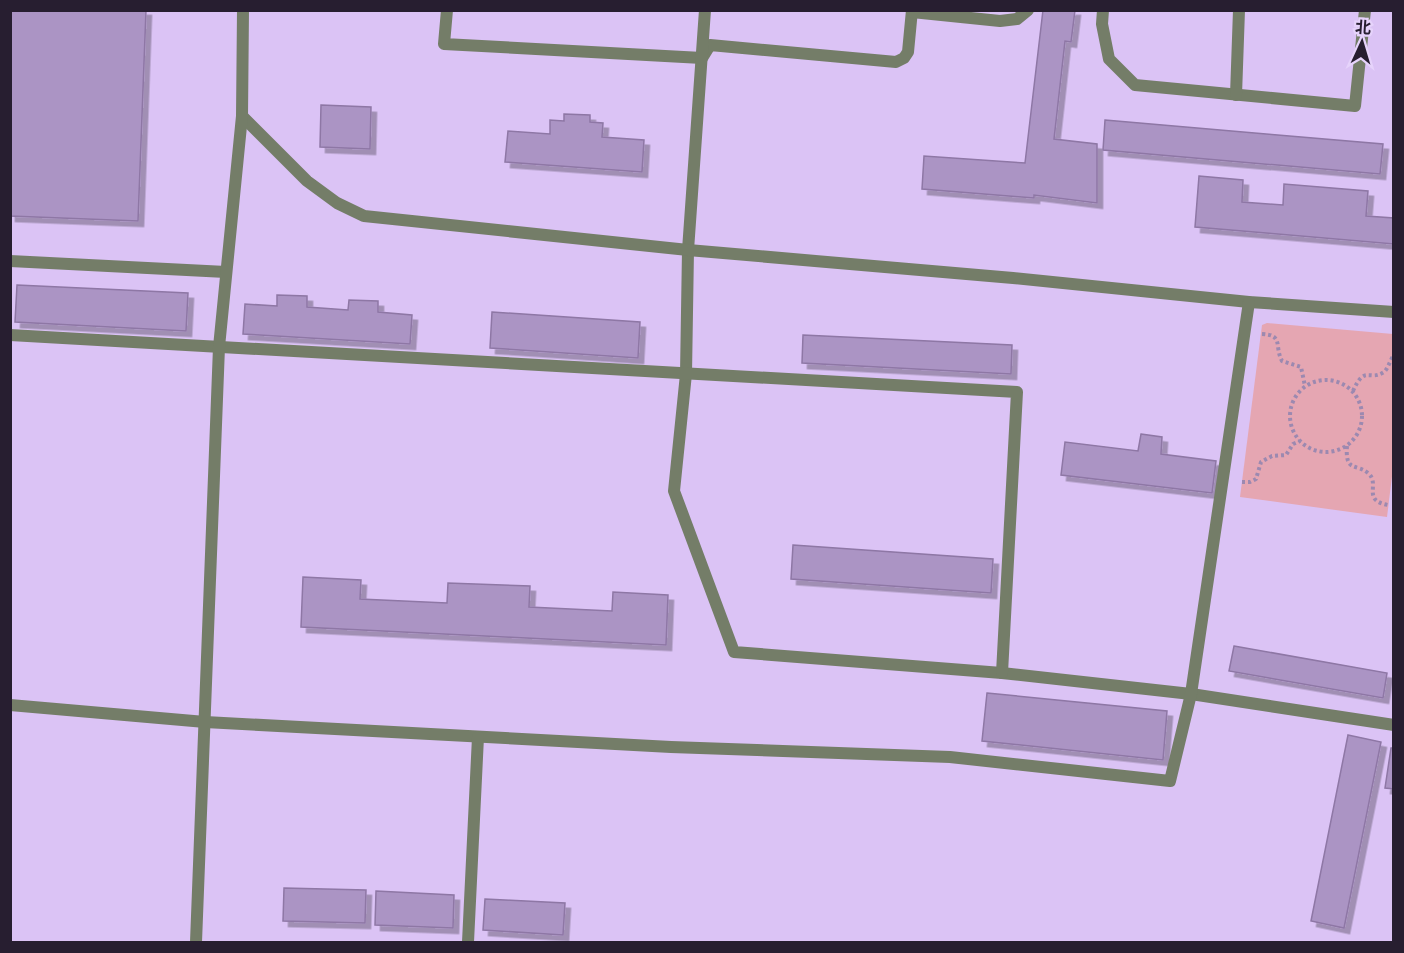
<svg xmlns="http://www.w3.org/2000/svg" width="1404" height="953" font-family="'Archivo Narrow','Noto Sans SC',sans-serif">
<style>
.green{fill:#e5a6b2}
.building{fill:#ab94c4;stroke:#8e77a5;stroke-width:1.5;filter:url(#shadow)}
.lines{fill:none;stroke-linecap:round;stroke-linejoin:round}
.path{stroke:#9c89b0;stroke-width:4;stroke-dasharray:3 3;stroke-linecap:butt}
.service{stroke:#747d68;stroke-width:12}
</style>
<defs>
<filter id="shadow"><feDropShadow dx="5.5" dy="5.5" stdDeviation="0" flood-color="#0004"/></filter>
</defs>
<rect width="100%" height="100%" fill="#dbc3f5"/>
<polygon class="green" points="1267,323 1393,334 1394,460 1387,517 1240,497 1262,325"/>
<g class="building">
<polygon points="11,10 146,10 138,221 10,216"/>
<polygon points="1043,10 1075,10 1071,42 1065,41 1054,139 1097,144 1097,203 1034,195 1034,198 922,189 924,156 1025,163"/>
<polygon points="321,105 371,107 370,149 320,147"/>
<polygon points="564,114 590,115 590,122 603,123 602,137 644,140 642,172 505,162 508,131 550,134 550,120 564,121"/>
<polygon points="1105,120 1383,144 1380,174 1103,150"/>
<polygon points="1199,176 1243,180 1242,202 1283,205 1284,184 1368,191 1366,216 1394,218 1394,244 1195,227"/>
<polygon points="17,285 188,293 186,331 15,322"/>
<polygon points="277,295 307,296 307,307 348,310 349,300 378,301 378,312 412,315 410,344 243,334 245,304 277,306"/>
<polygon points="492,312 640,322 638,358 490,348"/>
<polygon points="803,335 1012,345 1011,374 802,363"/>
<polygon points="1141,434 1162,437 1161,454 1216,461 1212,493 1061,475 1065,442 1138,451"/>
<polygon points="793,545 993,559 991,593 791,579"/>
<polygon points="303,577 361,580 360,599 447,603 448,583 530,586 529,607 612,611 613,592 668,595 666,645 301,627"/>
<polygon points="1234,646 1387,673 1383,698 1229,671"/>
<polygon points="987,693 1167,711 1163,760 982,741"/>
<polygon points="1348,735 1381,742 1344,928 1311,921"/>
<polygon points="1391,748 1394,748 1394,789 1385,788"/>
<polygon points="284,888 366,890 365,923 283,921"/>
<polygon points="376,891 454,895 453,928 375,925"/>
<polygon points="485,899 565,903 563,935 483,930"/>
</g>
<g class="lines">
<g class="path">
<path d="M1262,334C1284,335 1274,346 1282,361L1301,367L1305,386"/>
<circle cx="1326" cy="416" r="36"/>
<path d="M1353,391C1365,364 1369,382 1384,372C1388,369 1390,360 1394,355"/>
<path d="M1347,446C1345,473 1356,463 1368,473C1381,484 1361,500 1388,505"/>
<polyline points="1242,482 1250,482 1256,479 1261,462 1272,456 1286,455 1293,444 1300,441"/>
</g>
<g class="service">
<polyline points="447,10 444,44 702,58 710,45 896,62 904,58 908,52 912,10"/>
<polyline points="705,10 688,250 686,374 674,491 734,652 1002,673 1191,694 1394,725"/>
<polyline points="1103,10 1102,24 1109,59 1135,85 1355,106 1365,10"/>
<polyline points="912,12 1000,21 1017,19 1028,10"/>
<polyline points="1236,95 1239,10"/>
<polyline points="242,116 307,181 337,203 364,216 688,250 1013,278 1249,302 1394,312"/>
<polyline points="10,261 226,272"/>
<polyline points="10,335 1017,392 1002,673"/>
<polyline points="10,705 205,722 671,747 950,757 1170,781 1191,694 1249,302"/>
<polyline points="196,942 219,347 242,116 243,10"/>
<polyline points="468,942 478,737"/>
</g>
</g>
<rect width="1404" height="953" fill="none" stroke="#271e30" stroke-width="24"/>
<g transform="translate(1362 42) rotate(4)" stroke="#e6d3fb" stroke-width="4.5" paint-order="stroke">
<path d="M0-4.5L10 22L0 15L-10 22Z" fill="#271e30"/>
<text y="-9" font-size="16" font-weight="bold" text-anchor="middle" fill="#271e30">北</text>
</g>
</svg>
